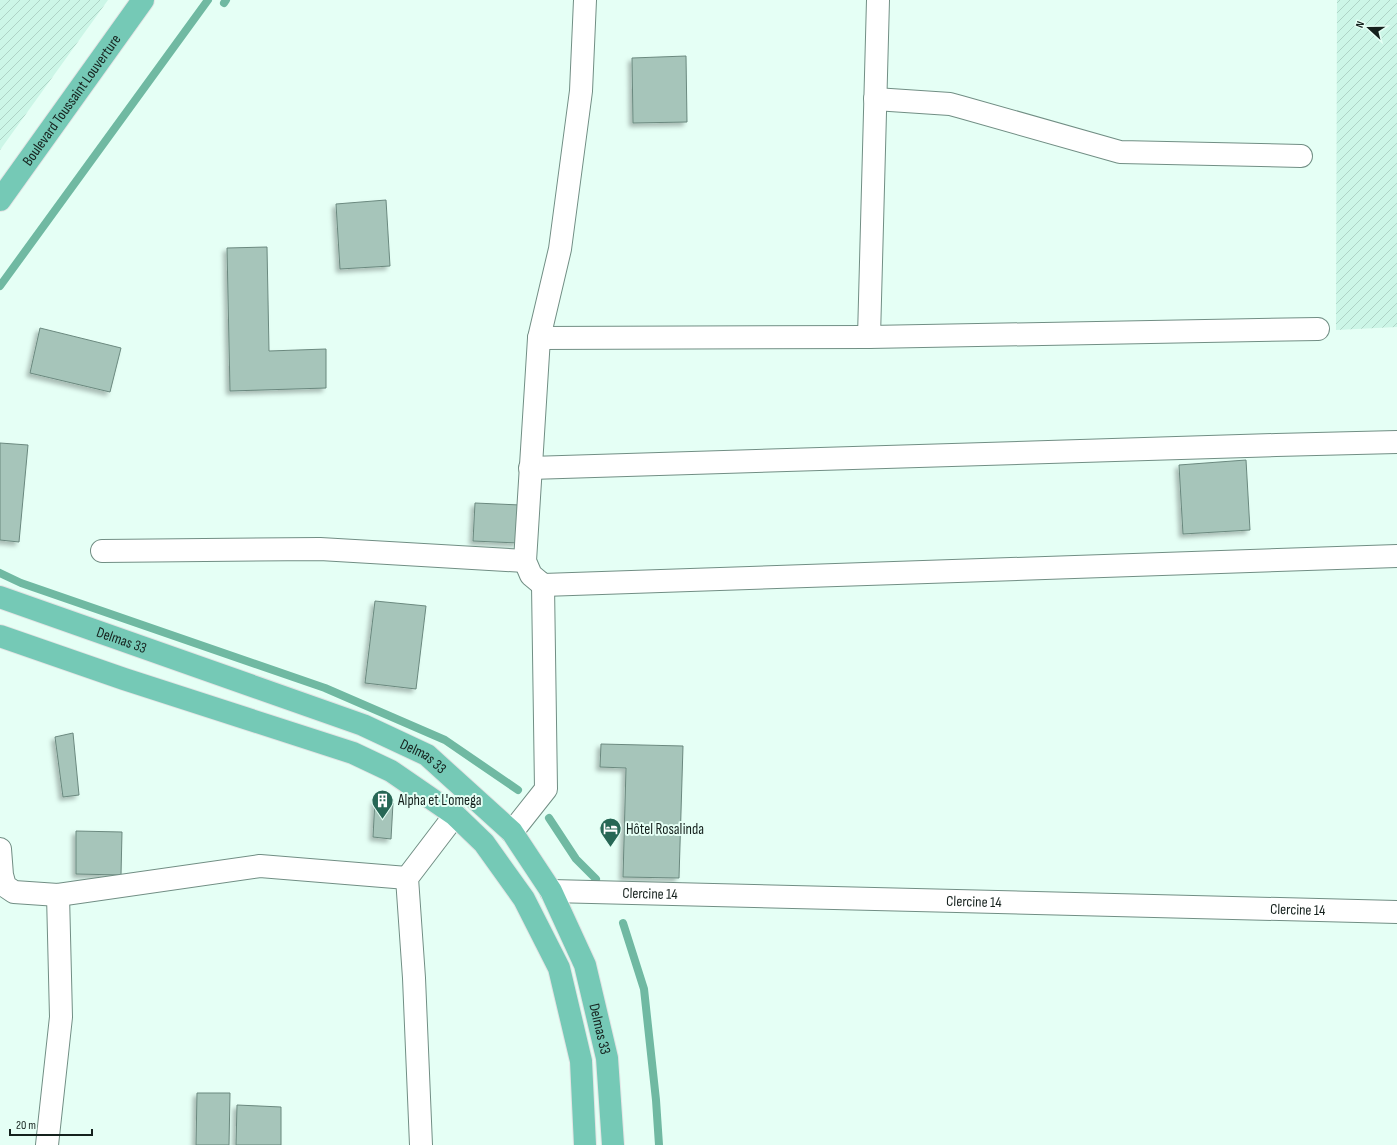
<svg xmlns="http://www.w3.org/2000/svg" width="1397" height="1145" font-family="'Sofia Sans Condensed',sans-serif">
<style>
.industrial{fill:url(#industrial-furrows)}
.lines{fill:none;stroke-linecap:round;stroke-linejoin:round}
.stream{stroke:#70b9a2;stroke-width:8}
.building{fill:#a6c5ba;stroke:#6b897f;filter:url(#shadow)}
.minor-casing{stroke:#718e84;stroke-width:24}
.major-casing{stroke:#e3e4e4;stroke-width:24}
.minor{stroke:#fff;stroke-width:22}
.major{stroke:#75c9b6;stroke-width:22}
.labels{text-anchor:middle;stroke-width:4;stroke-linejoin:round;paint-order:stroke}
.street-label{font-size:15px;fill:#15211d;stroke:#e5fff5}
.poi-label{font-size:15px;fill:#15211d;stroke:#e5fff5;text-anchor:start}
</style>
<defs>
<pattern id="industrial-furrows" width="10" height="10" patternUnits="userSpaceOnUse"><rect width="10" height="10" fill="#ccf6e7"/><path d="M-1 1l2-2M0 10L10 0M9 11l2-2" fill="none" stroke="#aed3c6"/></pattern>
<filter id="shadow"><feDropShadow dx="-3.5" dy="3.5" stdDeviation="2" flood-color="#0004"/></filter>
</defs>
<rect width="100%" height="100%" fill="#e5fff5"/>
<g class="industrial">
<polygon points="0,0 108,0 0,150"/>
<polygon points="1337,0 1397,0 1397,327 1336,330"/>
</g>
<g class="lines">
<g class="stream">
<polyline points="224,3 226,0"/>
<polyline points="0,286 208,0"/>
<polyline points="0,573 21,583 325,688 445,740 518,790"/>
<polyline points="549,818 576,859 596,879"/>
<polyline points="623,923 644,989 656,1100 659,1145"/>
</g>
</g>
<g class="building">
<polygon points="686,56 687,122 633,123 632,58"/>
<polygon points="386,200 390,266 340,269 336,204"/>
<polygon points="267,247 269,351 326,349 326,388 230,391 227,248"/>
<polygon points="40,328 121,348 110,392 30,373"/>
<polygon points="0,443 28,445 19,542 0,540"/>
<polygon points="1246,460 1250,530 1183,534 1179,465"/>
<polygon points="475,503 520,505 518,543 473,541"/>
<polygon points="375,601 426,606 416,689 365,683"/>
<polygon points="73,733 79,795 63,797 55,737"/>
<polygon points="601,744 683,746 679,878 623,877 626,768 600,767"/>
<polygon points="375,799 393,803 391,839 373,837"/>
<polygon points="76,831 122,832 121,875 76,874"/>
<polygon points="197,1093 230,1093 229,1145 196,1145"/>
<polygon points="237,1105 281,1107 281,1145 236,1145"/>
</g>
<g class="lines">
<defs>
<g id="minor">
<polyline points="585,0 581,91 560,249 539,338 525,561 531,575 543,585 1397,556"/>
<polyline points="875,99 950,104 961,107 1120,152 1301,156"/>
<polyline points="869,337 878,0"/>
<polyline points="539,338 869,337 1318,329"/>
<polyline points="530,468 1276,445 1397,442"/>
<polyline points="102,551 320,549 525,561"/>
<polyline points="512,832 546,789 543,585"/>
<polyline points="0,849 2,875 5,886 14,892 58,895 260,866 407,878"/>
<path id="s1" d="M551,891L1397,912"/>
<polyline points="47,1145 61,1017 58,895"/>
<polyline points="421,1145 414,978 407,878 455,815"/>
</g>
<g id="major">
<path id="s2" d="M0,200L143,0"/>
<path id="s3" d="M0,597L363,725L427,755L512,832L551,891L585,965L607,1058L613,1145"/>
<polyline points="0,636 124,679 353,753 391,771 455,815 484,843 524,899 559,968 581,1061 585,1145"/>
</g>
</defs>
<use href="#minor" class="minor-casing"/>
<use href="#major" class="major-casing"/>
<use href="#minor" class="minor"/>
<use href="#major" class="major"/>
</g>
<defs>
<symbol id="building-pin" viewBox="-11 -11 22 30"><path d="M0 17L-7.5 6A9.5 9.5 0 1 1 7.5 6Z" fill="#276755" stroke="#e5fff5"/><path d="M-4-6H4V6H1V3H-1V6H-4ZM-2.5-4.3h1.7v1.8h-1.7ZM.8-4.3h1.7v1.8H.8ZM-2.5-1h1.7V.8h-1.7ZM.8-1h1.7V.8H.8Z" fill="#fff"/></symbol>
<symbol id="hotel-pin" viewBox="-11 -11 22 30"><path d="M0 17L-7.5 6A9.5 9.5 0 1 1 7.5 6Z" fill="#276755" stroke="#e5fff5"/><path d="M-6-4.5h1.5V1H6V5H4.5V3h-9V5H-6ZM-4 0a1.8 1.8 0 1 1 3.6 0ZM.5 0V-2.5h3Q6-2.5 6 0Z" fill="#fff"/></symbol>
</defs>
<g fill-rule="evenodd">
<use href="#building-pin" x="370" y="788" width="25" height="34"/>
<use href="#hotel-pin" x="598" y="816" width="25" height="34"/>
</g>
<g class="labels">
<g class="street-label">
<text dy="5" stroke="none"><textPath href="#s2" startOffset="123">Boulevard Toussaint Louverture</textPath></text>
<text dy="5" stroke="none"><textPath href="#s3" startOffset="129">Delmas 33</textPath></text>
<text dy="5" stroke="none"><textPath href="#s3" startOffset="453">Delmas 33</textPath></text>
<text dy="5" stroke="none"><textPath href="#s1" startOffset="99">Clercine 14</textPath></text>
<text dy="5" stroke="none"><textPath href="#s1" startOffset="423">Clercine 14</textPath></text>
<text dy="5" stroke="none"><textPath href="#s1" startOffset="747">Clercine 14</textPath></text>
<text dy="5" stroke="none"><textPath href="#s3" startOffset="788">Delmas 33</textPath></text>
</g>
<g class="poi-label">
<text x="398" y="805">Alpha et L'omega</text>
<text x="626" y="834">Hôtel Rosalinda</text>
</g>
</g>
<g transform="translate(1369 28) rotate(291)" stroke="#e5fff5" stroke-width="3" paint-order="stroke">
<path d="M0-3L7 15L0 10L-7 15Z" fill="#15211d"/>
<text y="-6" font-size="11" font-weight="bold" text-anchor="middle" fill="#15211d">N</text>
</g>
<path d="M10 1129v6h82v-6" fill="none" stroke="#15211d" stroke-width="2"/>
<text x="16" y="1129" font-size="12" fill="#15211d" stroke="#e5fff5" stroke-width="3" paint-order="stroke">20 m</text>
</svg>
